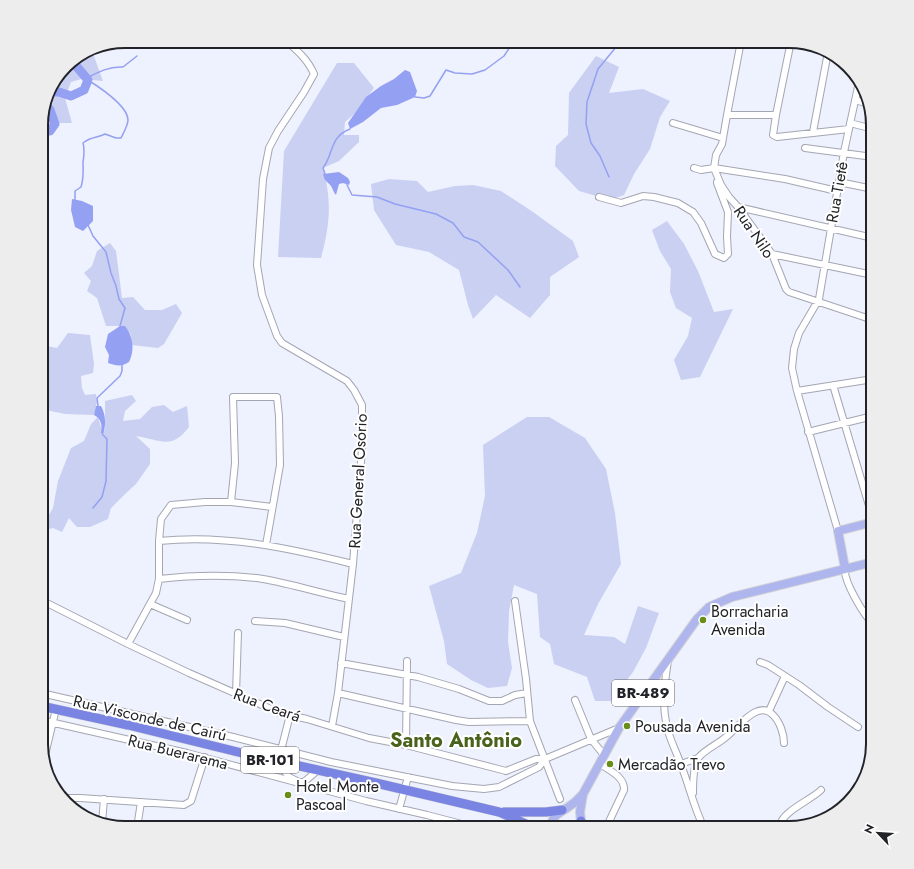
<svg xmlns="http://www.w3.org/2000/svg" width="914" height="869" font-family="Jost,sans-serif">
  <rect width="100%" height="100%" fill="#eef1fe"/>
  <path fill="#cad0f1" d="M91 48 103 81 81 79 71 82 65 98 72 123H50L41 131V120L50 88 70 62Z
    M596 56 619 67 609 93 643 89 670 101 660 117 650 149 634 174 624 195 610 200 579 191 555 166 556 146 568 135 569 93Z
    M337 63H354L374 88 354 114 345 122 344 135H359V142L339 161 323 168C332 201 330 225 321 258L278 257 284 151Z
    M389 179 417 181 428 192 455 186 473 185 501 191 533 212 573 241 579 257 550 277V295L530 318 496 295 473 319 468 305 459 270 429 252 396 245 374 210 371 184Z
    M667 221 684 244 698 271 714 312 733 309 700 377 681 380 674 360 688 336 692 318 676 308 670 292 671 269 660 251 652 230Z
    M110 243 116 251 122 298 133 297 145 310H162L176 304 182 313 164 344 158 348 132 345 131 335 125 326H106L97 298 87 291 91 281 84 273 92 266 97 251Z
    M68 333 90 335 94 364 93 373 81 376 82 388 85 395 96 394 97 402 94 415 65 414 41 409V345L57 348Z
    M132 395 136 401 125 411 123 421 140 419 152 407 164 405 173 412 187 406 189 427C172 450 161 440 136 436L150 449V464L136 484 125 494 111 508 108 519 90 527H77L69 518 62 532 53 528 41 531V528L53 508 58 481 71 448 84 441 91 424 98 417 103 434 105 429V401Z
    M527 417H549L585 438 606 469 615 513 621 564 598 604 584 635 614 637 625 644 638 606 659 613 646 648 633 672 611 701H595L587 677 554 664 550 644 540 637 537 594 514 585 509 611 508 642 512 668 507 686 488 688 471 680 447 664 444 641 429 586 461 573 477 533 485 496 483 445Z"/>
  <path fill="#94a0f2" d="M405 70 410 72 417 91 415 97 397 105 381 108 363 122 350 129 348 123 366 97 381 86 394 79Z
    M339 172 348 178 350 182 349 185 343 183 339 184 336 195C333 192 333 189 331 186 326 180 325 182 323 174Z
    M72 199 82 201 93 206V221L83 231 75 227 71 210Z
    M120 326H125C133 336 135 350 129 362 121 367 117 366 108 363L109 355 105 347 108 334Z
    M96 406H101C106 415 106 425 103 435L101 433C102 426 102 419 94 415Z"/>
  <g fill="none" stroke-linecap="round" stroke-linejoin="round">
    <path stroke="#94a0f2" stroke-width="1.5" d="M87 78C98 72 110 66 123 67L137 56
      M415 97 424 98 430 96 446 70 455 73 472 74 485 70 504 56 514 41
      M325 174 323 168C334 154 329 137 350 129
      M609 177 600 156 591 143 586 124 587 102 598 69 621 41
      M347 185 352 195 377 197 395 204 436 214 453 223 464 237 478 242 508 270 520 287
      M75 200V191L81 187C84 178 83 171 83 162 84 155 85 150 83 143 91 136 98 138 105 134L116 138H121C124 132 128 125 128 120 128 106 99 87 88 80
      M88 225 93 236 106 252 111 273 116 286 119 299 125 308 120 326
      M98 406 97 398 120 376 122 371V365
      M93 508 102 497 106 481 107 439 103 435"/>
    <path stroke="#94a0f2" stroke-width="9" d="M48 94 50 92H59L71 96 84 90 88 80 72 61
      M41 128 50 131 55 124 50 110 45 104"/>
    <g stroke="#a4a6b2" stroke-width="8">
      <path id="minor" d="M286 41C298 51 308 60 314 74L304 92 278 131 269 148 263 179 257 265 262 295 277 336 282 343 347 381 354 390 362 405V449L353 564 338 693 332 726
        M741 41 727 115H776
        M791 41 776 115 773 135 777 137 849 129
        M855 100 869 104
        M44 111 46 113
        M727 115 722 144 716 155 714 168 721 185 729 197 738 207 772 254 786 289 789 292 873 320
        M673 123 723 138
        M850 123 873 129
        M813 132 828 52
        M805 148 873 157
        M694 168 701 170 714 168 785 179 837 191
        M839 182 873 189
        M599 197 621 203 643 196 654 197 678 203 693 212 701 223 715 254 724 258 728 254 727 237 728 212 717 183V182
        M738 207 873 238
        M772 254 873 275
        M868 319 873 286
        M833 385 873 519
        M797 391 873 379
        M808 432 873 416
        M231 502 235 463 233 397H277L279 416 280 465 266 545
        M838 531 797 391 792 368 794 349 799 333 819 299 844 152 859 82
        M159 541C225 534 289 548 353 564
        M845 568C843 581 864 615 873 624
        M159 579C193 575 228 574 263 579 292 584 320 593 349 599
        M41 600 128 644 189 673 280 713 307 719 369 738 406 745 506 771
        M515 601 526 679 530 721 560 799
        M150 604 187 620
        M255 621 285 623 344 637
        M128 644 156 593 159 579V541L161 519 171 505 205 502H231L272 507
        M668 661C665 680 662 702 666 722 668 737 676 750 681 765 689 785 694 808 704 828
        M760 662 768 665 799 685 828 707 858 727
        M341 663 418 677 459 689 489 701H502L515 695 527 693
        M41 693 233 737 331 762 452 786 484 789 499 787 539 767 545 759
        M338 693 456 720 469 722 530 721
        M236 694 238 633
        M575 700 591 739 604 755
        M769 711 785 676
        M290 715 278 762 289 777 299 782H304L318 770
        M41 720 187 753 366 801 427 815 477 828
        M406 745 407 661
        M44 759 56 709
        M600 764C609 770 625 777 624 790L606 828
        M681 764 698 758
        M506 771 536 759H545L619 728
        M693 793C693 784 693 764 699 757 706 749 718 744 726 737 739 727 758 699 773 715 780 722 784 734 784 743
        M62 798H80L184 805 191 801 205 757
        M399 809 408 777
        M102 823 104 799
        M137 828 141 802
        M782 828 780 825C783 811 811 800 821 790"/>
    </g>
    <g stroke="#d3d3d4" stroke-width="10">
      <path id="major" d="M845 568 838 531 873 522
        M580 827 581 821 580 812 583 794 619 728 697 619 709 607 732 597 873 562
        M550 828C553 813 561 813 571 805 576 802 579 798 583 794"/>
    </g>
    <g stroke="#d3d3d4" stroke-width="10">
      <path id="highway" d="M41 706 128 725 246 754 376 783 499 812 535 828
        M504 812H546L562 810
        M581 821 584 828"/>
    </g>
    <use href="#minor" stroke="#fff" stroke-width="6"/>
    <use href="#major" stroke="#afb6ee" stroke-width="8"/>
    <use href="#highway" stroke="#7a85e3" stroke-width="9"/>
  </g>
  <g fill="#688e19" stroke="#fff" stroke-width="1.5">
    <circle cx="703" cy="620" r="4"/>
    <circle cx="627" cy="726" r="4"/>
    <circle cx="610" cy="764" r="4"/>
    <circle cx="288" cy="795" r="4"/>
  </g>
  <g text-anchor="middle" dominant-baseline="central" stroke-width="4" stroke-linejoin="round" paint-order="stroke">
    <g fill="#fff" stroke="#646568" stroke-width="1">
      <rect x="612" y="680" width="62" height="26" rx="3"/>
      <rect x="241" y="747" width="58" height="26" rx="3"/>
    </g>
    <g font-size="15" font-weight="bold" fill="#222328">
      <text x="643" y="693">BR-489</text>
      <text x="270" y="760">BR-101</text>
    </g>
    <g font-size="16" fill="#222328" stroke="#fff">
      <text transform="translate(837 192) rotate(-80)">Rua Tietê</text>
      <text transform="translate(754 232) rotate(56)">Rua Nilo</text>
      <text transform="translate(358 481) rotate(-87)">Rua General Osório</text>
      <text transform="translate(267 705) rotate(20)">Rua Ceará</text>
      <text transform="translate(150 718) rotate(13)">Rua Visconde de Cairú</text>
      <text transform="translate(178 752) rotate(14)">Rua Buerarema</text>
    </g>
    <g font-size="16" fill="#222328" stroke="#fff" text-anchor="start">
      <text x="711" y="611">Borracharia<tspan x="711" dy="18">Avenida</tspan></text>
      <text x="635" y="726">Pousada Avenida</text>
      <text x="618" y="764">Mercadão Trevo</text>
      <text x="296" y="786">Hotel Monte<tspan x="296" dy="18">Pascoal</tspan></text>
    </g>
    <g font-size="20" font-weight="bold" fill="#49621c" stroke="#fff">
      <text x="456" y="740">Santo Antônio</text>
    </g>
  </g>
  <path d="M0 0H914V869H0ZM125 48H789A77 77 0 0 1 866 125V744A77 77 0 0 1 789 821H125A77 77 0 0 1 48 744V125A77 77 0 0 1 125 48Z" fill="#ededee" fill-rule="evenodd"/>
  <path fill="none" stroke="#222328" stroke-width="2" d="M125 48H789A77 77 0 0 1 866 125V744A77 77 0 0 1 789 821H125A77 77 0 0 1 48 744V125A77 77 0 0 1 125 48Z"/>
  <g transform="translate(878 833) rotate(295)" stroke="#ffffff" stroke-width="3" paint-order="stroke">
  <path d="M0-3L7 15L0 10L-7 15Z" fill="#222328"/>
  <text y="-6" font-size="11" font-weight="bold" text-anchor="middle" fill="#222328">N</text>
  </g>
</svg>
